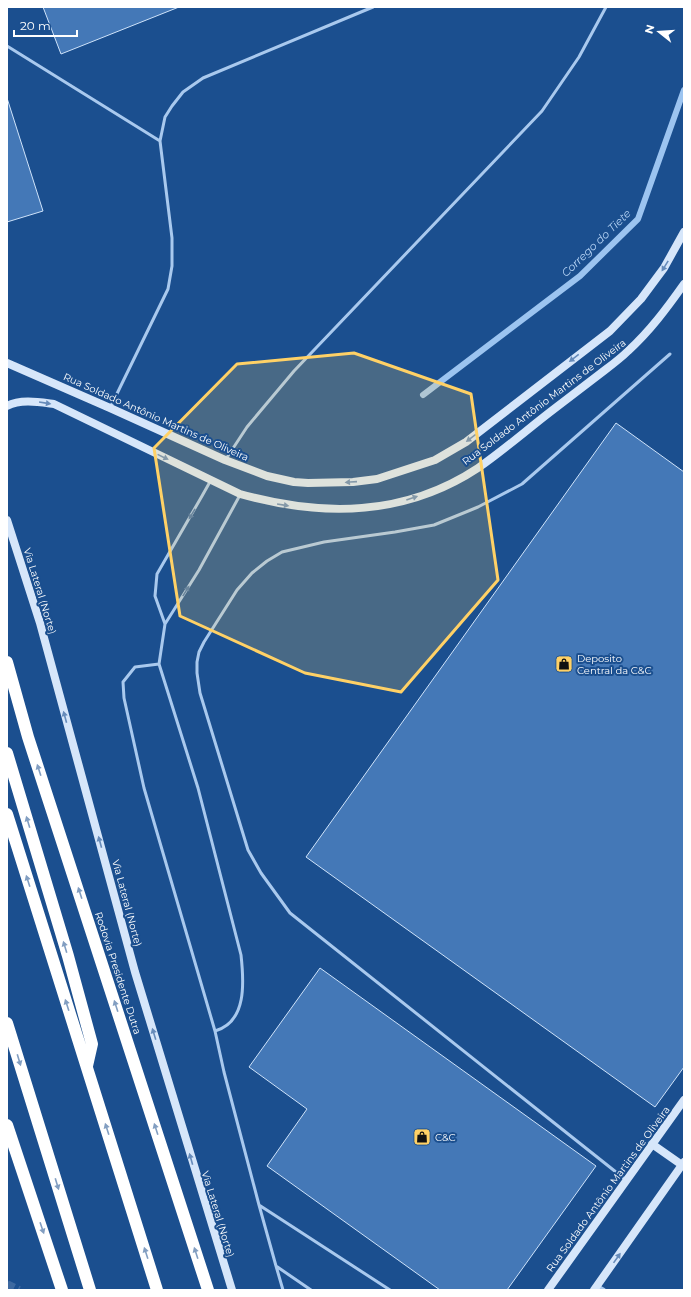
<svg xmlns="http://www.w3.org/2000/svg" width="691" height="1297" font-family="Montserrat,sans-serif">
  <rect width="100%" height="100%" fill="#1b4f8f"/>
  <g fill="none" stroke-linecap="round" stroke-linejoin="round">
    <path stroke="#9cc4f0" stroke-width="6" d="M423 395 580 276 638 219 684 90"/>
  </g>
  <path fill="#4478b7" stroke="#cfe3fa" d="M43 7H179L61 54Z
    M7 98 43 211 7 222Z
    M616 423 684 472V1067L655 1107 306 857Z
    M320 968 596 1166 507 1290H440L267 1166 307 1109 249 1067Z"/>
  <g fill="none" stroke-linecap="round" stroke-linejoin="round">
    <path stroke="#3d69a0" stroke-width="8" stroke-dasharray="8 4" stroke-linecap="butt" d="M7 1284 19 1290"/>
    <path stroke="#a9c9ee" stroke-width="3" d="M7 46 160 141
      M110 408 168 289 172 266V238L160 141 165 117 172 106 183 92 203 78 373 7
      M226 459 247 427 294 371 542 111 579 57 606 7
      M240 495 199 570 165 624 159 664 198 788 241 955C244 982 247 1022 215 1031L224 1072 259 1205 390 1290
      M165 624 155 596 157 574 202 496 211 480
      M159 664 135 667 123 682 124 698 144 788 215 1031
      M626 1180 290 913 261 873 248 850 200 693 197 673V662L199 652 204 642 237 590 252 573 267 561 282 552 324 542 395 532 434 525 478 507 522 484 670 354
      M259 1205 276 1266
      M283 1290 276 1266 311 1290"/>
    <path stroke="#a9c9ee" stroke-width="4" d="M597 1286 604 1290"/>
    <path stroke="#d6e6fa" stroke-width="8" d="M7 363 110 408 225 460 267 476 294 482 308 483 353 482 377 479 435 460 466 442 610 331 641 299 664 268 684 232
      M7 406C21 399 38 402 54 404L240 494C322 517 404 517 478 468 504 450 529 428 554 409 571 396 588 383 605 370 613 364 621 358 628 351 650 331 667 308 684 284
      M7 520 40 623 135 972 232 1290
      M652 1144 682 1165
      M548 1290 684 1100
      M594 1290 684 1162"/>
    <path stroke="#fff" stroke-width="12" d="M7 662 28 737 208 1290
      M7 753 68 956 92 1044 87 1066
      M7 814 157 1290
      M7 1023 90 1290
      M7 1125 62 1290"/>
  </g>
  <defs><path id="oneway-solid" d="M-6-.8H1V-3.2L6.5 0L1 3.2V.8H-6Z"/></defs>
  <g fill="#668bba">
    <use href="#oneway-solid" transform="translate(665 266) rotate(122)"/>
    <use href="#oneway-solid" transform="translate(574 358) rotate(142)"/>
    <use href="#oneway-solid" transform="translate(45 403) rotate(9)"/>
    <use href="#oneway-solid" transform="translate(471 438) rotate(143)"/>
    <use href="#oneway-solid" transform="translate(163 457) rotate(26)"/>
    <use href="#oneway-solid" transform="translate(351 482) rotate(176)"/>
    <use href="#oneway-solid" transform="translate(412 498) rotate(-19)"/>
    <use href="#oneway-solid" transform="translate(283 505) rotate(9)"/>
    <use href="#oneway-solid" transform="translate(65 717) rotate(-105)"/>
    <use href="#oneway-solid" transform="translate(100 842) rotate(-105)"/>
    <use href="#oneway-solid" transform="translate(154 1034) rotate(-107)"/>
    <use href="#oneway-solid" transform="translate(191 1159) rotate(-106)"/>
    <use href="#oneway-solid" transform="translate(617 1258) rotate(-55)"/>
  </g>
  <g fill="#4674ac">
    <use href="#oneway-solid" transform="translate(192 514) rotate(121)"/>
    <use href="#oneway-solid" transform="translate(186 591) rotate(-58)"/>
  </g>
  <g fill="#829ec1">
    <use href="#oneway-solid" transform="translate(39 770) rotate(-108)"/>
    <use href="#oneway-solid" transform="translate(28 822) rotate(-107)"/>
    <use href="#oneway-solid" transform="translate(28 881) rotate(-108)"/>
    <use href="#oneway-solid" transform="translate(80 893) rotate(-108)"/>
    <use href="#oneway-solid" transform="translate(65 947) rotate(-107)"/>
    <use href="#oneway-solid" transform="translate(67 1005) rotate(-108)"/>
    <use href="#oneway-solid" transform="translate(116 1006) rotate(-108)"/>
    <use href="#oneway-solid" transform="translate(19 1060) rotate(73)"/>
    <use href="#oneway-solid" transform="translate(107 1129) rotate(-108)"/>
    <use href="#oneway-solid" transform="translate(156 1129) rotate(-108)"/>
    <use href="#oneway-solid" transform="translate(57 1184) rotate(73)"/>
    <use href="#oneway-solid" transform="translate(42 1228) rotate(71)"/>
    <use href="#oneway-solid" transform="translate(146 1253) rotate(-108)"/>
    <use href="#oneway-solid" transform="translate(196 1253) rotate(-108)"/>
  </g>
  <path fill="#ffd166" fill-opacity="0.2" stroke="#ffd166" stroke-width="3" stroke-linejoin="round" d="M354 353 471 394 498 580 401 692 305 673 180 616 154 448 237 364Z"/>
  <defs>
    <g id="shop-square" transform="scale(0.9)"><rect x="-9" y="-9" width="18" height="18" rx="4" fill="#ffd166" stroke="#1b4f8f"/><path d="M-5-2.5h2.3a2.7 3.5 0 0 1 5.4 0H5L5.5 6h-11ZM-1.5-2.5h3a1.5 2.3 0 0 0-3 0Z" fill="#111"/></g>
  </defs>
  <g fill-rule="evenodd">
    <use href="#shop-square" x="564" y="664"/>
    <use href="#shop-square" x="422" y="1137"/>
  </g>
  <g text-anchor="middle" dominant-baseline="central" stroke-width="4" stroke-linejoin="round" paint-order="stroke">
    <g font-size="10" fill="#fff" stroke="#1b4f8f">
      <text transform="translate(544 402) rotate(-37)">Rua Soldado Antônio Martins de Oliveira</text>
      <text transform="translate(156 417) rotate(24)">Rua Soldado Antônio Martins de Oliveira</text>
      <text transform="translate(40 591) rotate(73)">Via Lateral (Norte)</text>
      <text transform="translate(127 903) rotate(75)">Via Lateral (Norte)</text>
      <text transform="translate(118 973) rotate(72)">Rodovia Presidente Dutra</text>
      <text transform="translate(608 1189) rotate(-54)">Rua Soldado Antônio Martins de Oliveira</text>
      <text transform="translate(218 1214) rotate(73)">Via Lateral (Norte)</text>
    </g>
    <g font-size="10" fill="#fff" stroke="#1b4f8f" text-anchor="start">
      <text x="577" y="658">Deposito<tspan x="577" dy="12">Central da C&amp;C</tspan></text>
      <text x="435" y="1137">C&amp;C</text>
    </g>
    <g font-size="11" font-style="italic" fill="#b5d3f5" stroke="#1b4f8f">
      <text transform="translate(596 243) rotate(-44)">Corrego do Tiete</text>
    </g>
  </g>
  <rect width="691" height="1297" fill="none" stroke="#ffffff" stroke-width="16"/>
  <g transform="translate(659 32) rotate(287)" stroke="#1b4f8f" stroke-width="3" paint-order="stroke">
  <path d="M0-3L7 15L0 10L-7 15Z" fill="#ffffff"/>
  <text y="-6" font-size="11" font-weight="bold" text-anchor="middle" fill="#ffffff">N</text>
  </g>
  <path d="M14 30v6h63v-6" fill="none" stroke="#ffffff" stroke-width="2"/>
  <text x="20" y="30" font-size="12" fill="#ffffff" stroke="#1b4f8f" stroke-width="3" paint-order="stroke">20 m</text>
</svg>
